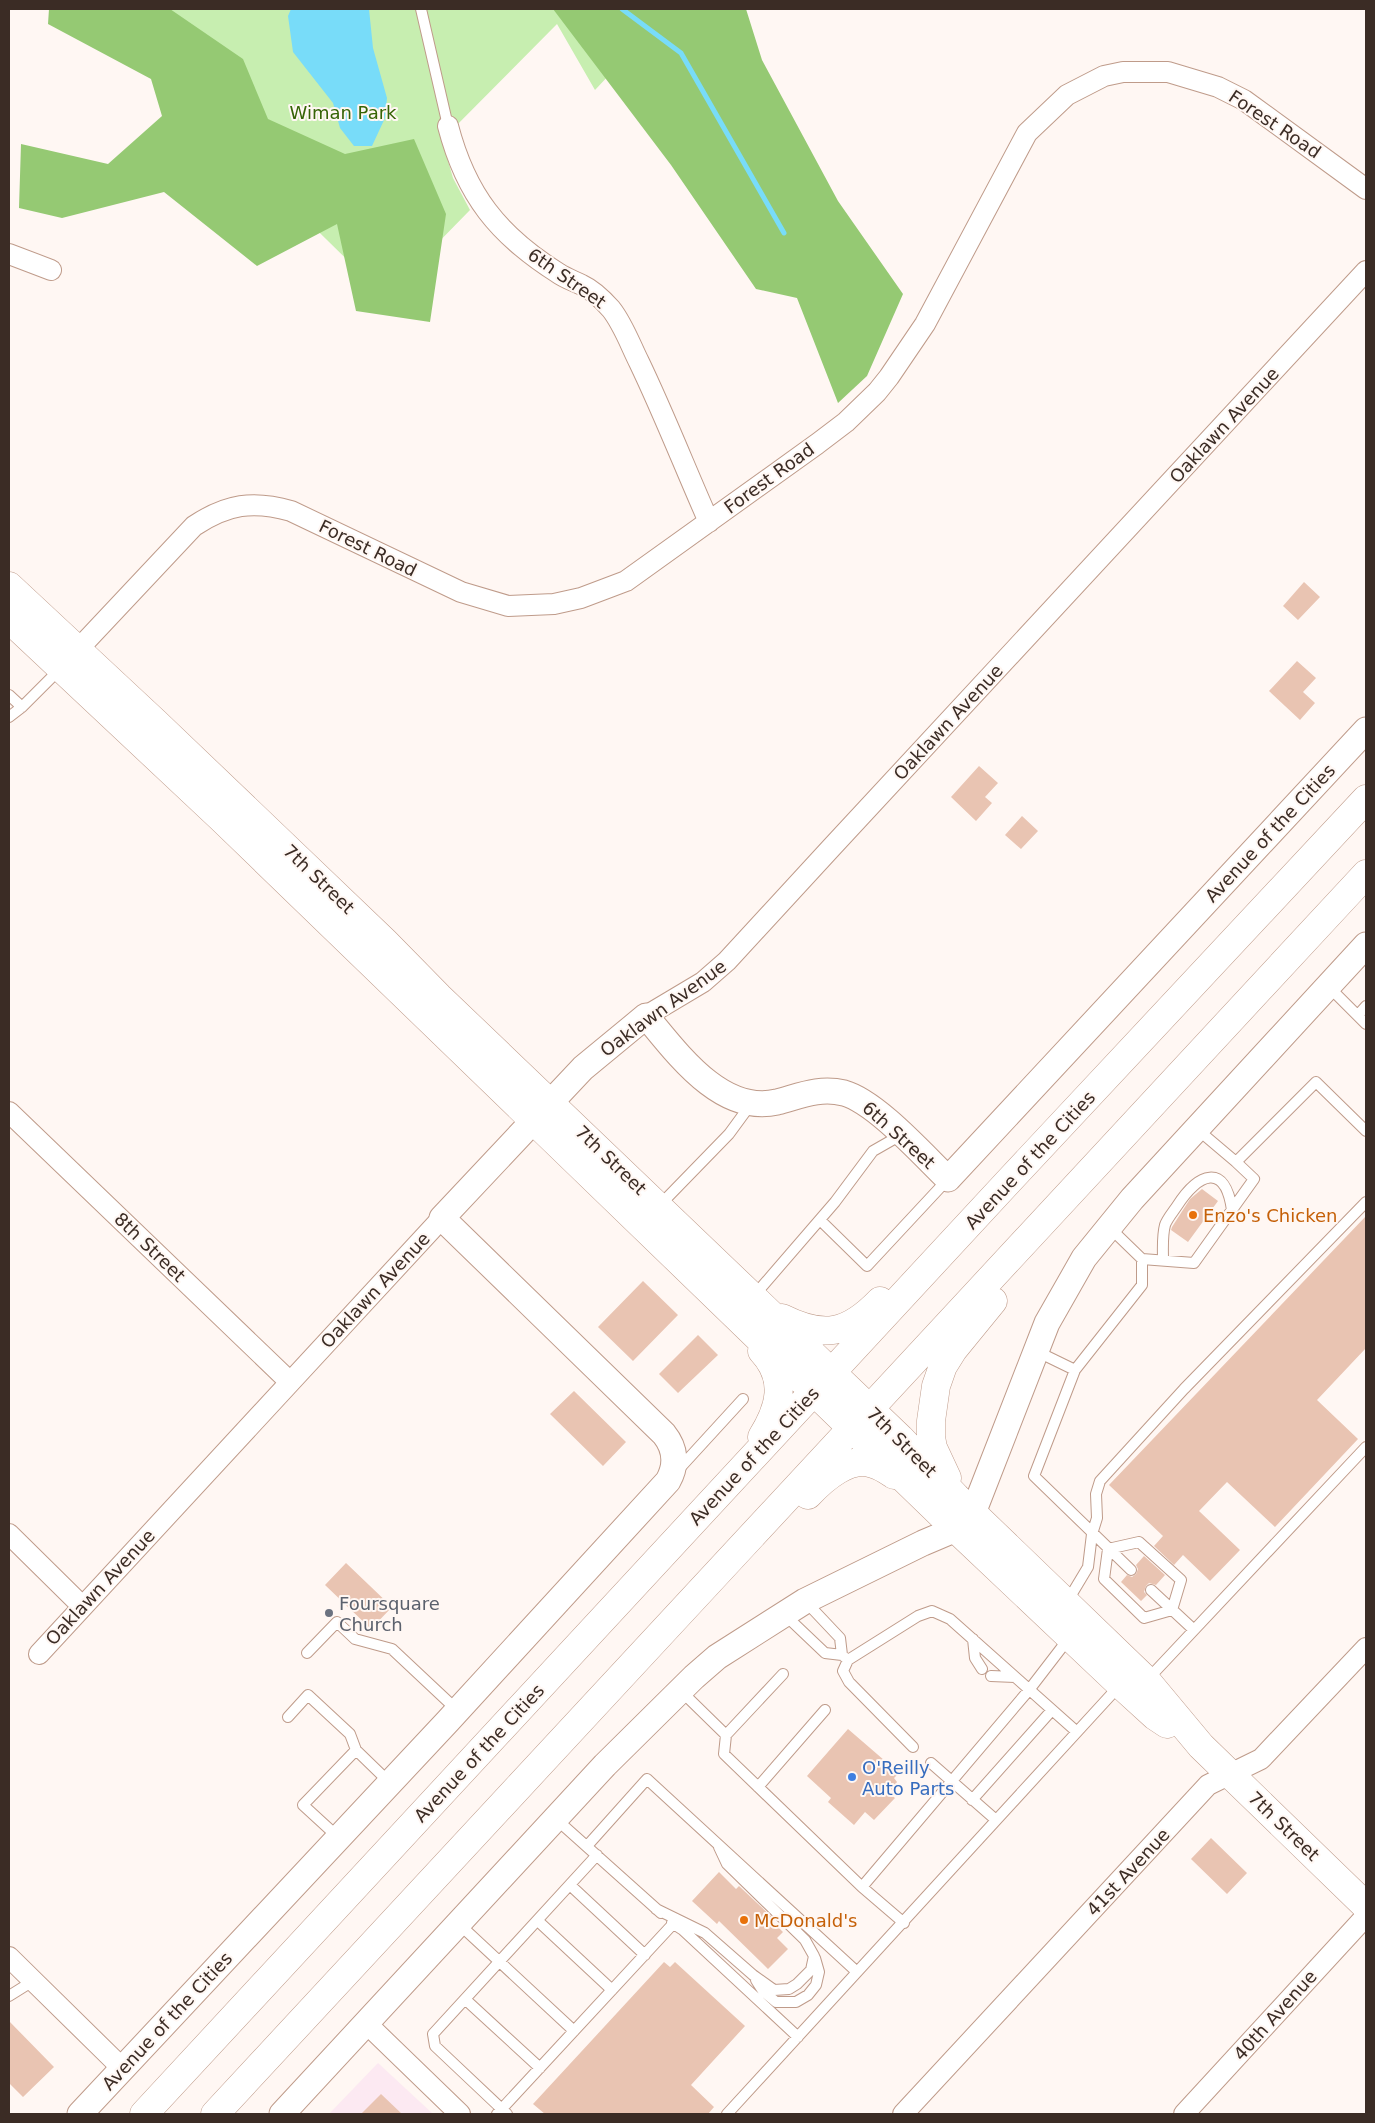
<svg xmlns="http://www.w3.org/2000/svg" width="1375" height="2123" font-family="'DejaVu Sans',sans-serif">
  <rect width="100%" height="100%" fill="#fff7f3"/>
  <path fill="#fce9f2" d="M378 2063 433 2114H329Z"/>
  <path fill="#c7eeb0" d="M92 9H671L595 90 557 24 442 140 453 178 470 210 385 297Z"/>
  <path fill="#95c973" d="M49 9H170L243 59 268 119 345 154 414 139 446 214 430 322 356 311 337 224 257 266 164 192 62 218 19 208 21 144 108 164 162 116 151 79 48 24Z
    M553 9H746L762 60 838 201 903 294 867 376 838 403 797 298 756 289 671 165Z"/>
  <path fill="#78dcf9" d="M291 9H369L373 48 387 98 385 118 372 146H354L340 128 333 103 293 52 288 16Z"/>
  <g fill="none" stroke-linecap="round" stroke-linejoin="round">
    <path stroke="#78dcf9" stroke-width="5" d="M622 9 681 53 784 233"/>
  </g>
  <path fill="#e9c4b2" d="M1304 582 1320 597 1298 620 1283 606Z
    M1297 661 1316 678 1303 692 1315 703 1300 720 1269 691Z
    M979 766 998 783 985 797 992 803 976 821 951 797Z
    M1022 816 1038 831 1021 849 1005 835Z
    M1202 1189 1218 1201 1188 1242 1171 1230 1172 1227 1190 1199Z
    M1366 1216V1348L1317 1400 1358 1439 1275 1527 1227 1482 1199 1511 1240 1550 1210 1581 1183 1555 1174 1565 1154 1546 1163 1536 1109 1485Z
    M643 1281 678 1315 633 1361 598 1327Z
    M698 1335 718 1355 678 1393 659 1374Z
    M574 1391 626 1442 603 1466 550 1414Z
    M1144 1556 1165 1575 1156 1585 1149 1583 1146 1586 1144 1592 1147 1595 1141 1601 1121 1582 1127 1575 1132 1577 1136 1574 1138 1569 1136 1565Z
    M346 1563 392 1607 371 1629 325 1585Z
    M848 1729 899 1773 894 1778 897 1782 889 1793 895 1798 874 1820 865 1812 854 1825 828 1802 831 1798 807 1776Z
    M1211 1838 1247 1873 1227 1894 1191 1859Z
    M719 1872 736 1889 739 1886 775 1920 773 1922 783 1932 777 1938 788 1949 768 1969 719 1921 717 1924 692 1901Z
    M664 1962 670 1967 675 1962 745 2026 691 2085 714 2107 708 2114H545L533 2104Z
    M9 2021 54 2067 23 2097 9 2083Z
    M381 2094 402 2114H361Z"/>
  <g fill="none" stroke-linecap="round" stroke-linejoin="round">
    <g stroke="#bf9b8a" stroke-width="12">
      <path id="service" d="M421 9 448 126
        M9 695 22 707
        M9 717 22 707 61 668
        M1328 986 1366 1024
        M1358 1015 1366 1006
        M1197 1129 1236 1162
        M659 1206 729 1134 751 1104
        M820 1220 867 1266 948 1179
        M1109 1227 1142 1259 1194 1263 1254 1179 1236 1162 1316 1082 1366 1131
        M1163 1260C1163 1249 1162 1236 1165 1225 1167 1219 1173 1212 1177 1206 1198 1173 1225 1162 1232 1210
        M753 1297 835 1202 873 1151 901 1135
        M1036 1351 1075 1370 1142 1285V1259
        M1075 1370 1034 1476 1131 1570
        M678 1470 743 1399
        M1139 1542 1181 1580 1172 1610 1144 1618 1104 1579 1108 1549Z
        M1151 1590 1194 1630
        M806 1602 840 1638 842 1655
        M1067 1602 1088 1567 1092 1534 1097 1518 1096 1494 1100 1481 1184 1389 1366 1202
        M784 1614 825 1653 842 1655 848 1660 918 1616 932 1611 950 1619 1077 1732
        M973 1639 975 1658 982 1669
        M307 1653 337 1622 355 1639 392 1649 457 1710
        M848 1660 843 1671 849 1682 913 1747
        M991 1676 1015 1677
        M1148 1679 1366 1447
        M680 1690 726 1735 783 1674
        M288 1717 308 1695 350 1734 356 1750
        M726 1735 724 1754 862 1887 904 1923
        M931 1763 996 1820
        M758 1787 825 1710
        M972 1800 1052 1710
        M556 1819 661 1913
        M339 1838 303 1805 356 1750 389 1782
        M587 1846 647 1779 857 1972
        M570 1885 645 1955
        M862 1887 1029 1690 1069 1638
        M656 1909 705 1933 753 1975 774 1990 789 1989 797 1984 811 1970 814 1956 805 1940 727 1864 719 1847
        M538 1921 612 1990
        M672 1923 683 1930 798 2037
        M459 1924 574 2031
        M756 1980 763 1991 776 2002H796L808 1995 816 1985 819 1972 815 1958
        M9 1996 33 1981
        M466 2000 540 2068
        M497 2114 673 1924
        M507 2114 435 2046 433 2034 597 1855
        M727 2114 1120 1685"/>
    </g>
    <g stroke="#bf9b8a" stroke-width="22">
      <path id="minor" d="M448 126C466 195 498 235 558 273 565 278 574 281 582 285 593 290 603 300 611 309 623 324 630 344 639 362 664 414 685 468 709 522
        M9 254 51 270
        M69 659 194 526C227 504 253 500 291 511L461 592 508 606 554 604 581 598 626 581 817 444 846 422 877 392 889 377 925 324 1027 133 1067 95 1104 76 1123 72H1168L1218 87 1244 100 1366 189
        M646 1016 703 982 727 961 831 848 1366 271
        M9 1112 290 1382
        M9 1534 82 1606
        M39 1654 442 1218
        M9 1957 123 2069
        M367 2024 460 2114
        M903 2114 1208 1785 1261 1759 1366 1648
        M1184 2114 1366 1916"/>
    </g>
    <g stroke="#bf9b8a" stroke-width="27">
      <path id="tertiary" d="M80 2114 448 1721 668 1481C677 1465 676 1449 664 1434L442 1218 583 1068 646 1016C677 1053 721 1115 777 1102 800 1096 819 1087 844 1093 876 1102 923 1155 948 1179L1366 730
        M282 2114 605 1765 694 1677 717 1657 805 1601 923 1543 956 1529 973 1513 1047 1323 1084 1258 1132 1199 1366 945"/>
    </g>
    <g stroke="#bf9b8a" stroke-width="29">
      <path id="secondary" d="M9 586 156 723 384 941 439 997 900 1438 956 1497 1146 1680 1201 1746 1366 1906
        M9 619 222 819 956 1529 1121 1685 1155 1716 1167 1724
        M782 1318C824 1339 848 1334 880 1301
        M762 1351C788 1379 780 1408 762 1437
        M947 1478 933 1448 931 1437V1421L936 1386 943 1366 953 1350 993 1301
        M808 1495C823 1479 850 1455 873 1464 881 1466 888 1471 894 1475
        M144 2114 1007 1183 1366 799
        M215 2114 1366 874"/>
    </g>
    <use href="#service" stroke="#fff" stroke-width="10"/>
    <use href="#minor" stroke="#fff" stroke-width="20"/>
    <use href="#tertiary" stroke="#fff" stroke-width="25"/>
    <use href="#secondary" stroke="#fff" stroke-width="28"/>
  </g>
  <g fill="#e8710a" stroke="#fff7f3" stroke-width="2">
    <circle cx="1193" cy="1215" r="5"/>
    <circle cx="744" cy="1920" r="5"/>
  </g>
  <circle fill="#6b7280" stroke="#fff7f3" stroke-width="2" cx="329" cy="1613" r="5"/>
  <circle fill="#3f7fe0" stroke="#fff7f3" stroke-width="2" cx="852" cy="1777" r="5"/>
  <g text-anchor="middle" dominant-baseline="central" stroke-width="4" stroke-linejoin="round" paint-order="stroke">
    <g font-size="18" fill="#366406" stroke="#fff7f3">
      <text x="343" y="112">Wiman Park</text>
    </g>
    <g font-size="18" fill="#3b2c25" stroke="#fff7f3">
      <text transform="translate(1275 124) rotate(34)">Forest Road</text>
      <text transform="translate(567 278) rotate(35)">6th Street</text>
      <text transform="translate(1224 425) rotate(-47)">Oaklawn Avenue</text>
      <text transform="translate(769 478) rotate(-36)">Forest Road</text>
      <text transform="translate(368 548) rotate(26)">Forest Road</text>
      <text transform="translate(948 722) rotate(-47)">Oaklawn Avenue</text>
      <text transform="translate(1270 833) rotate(-47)">Avenue of the Cities</text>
      <text transform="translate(319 879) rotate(44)">7th Street</text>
      <text transform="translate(663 1008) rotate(-36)">Oaklawn Avenue</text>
      <text transform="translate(899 1135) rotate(42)">6th Street</text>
      <text transform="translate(611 1160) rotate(44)">7th Street</text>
      <text transform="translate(1030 1160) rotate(-47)">Avenue of the Cities</text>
      <text transform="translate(150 1247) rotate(44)">8th Street</text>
      <text transform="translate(375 1290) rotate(-47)">Oaklawn Avenue</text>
      <text transform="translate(902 1442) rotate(45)">7th Street</text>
      <text transform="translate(754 1456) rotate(-47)">Avenue of the Cities</text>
      <text transform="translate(100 1587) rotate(-47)">Oaklawn Avenue</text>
      <text transform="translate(479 1753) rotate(-47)">Avenue of the Cities</text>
      <text transform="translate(1284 1826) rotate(44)">7th Street</text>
      <text transform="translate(1128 1872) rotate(-47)">41st Avenue</text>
      <text transform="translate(1275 2015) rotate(-48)">40th Avenue</text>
      <text transform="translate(167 2021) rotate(-47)">Avenue of the Cities</text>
    </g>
    <g font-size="18" fill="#c56008" stroke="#fff7f3" text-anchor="start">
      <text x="1203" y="1215">Enzo's Chicken</text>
      <text x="754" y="1920">McDonald's</text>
    </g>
    <g font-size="18" fill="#5b616d" stroke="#fff7f3" text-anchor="start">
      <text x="339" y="1603">Foursquare<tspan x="339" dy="21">Church</tspan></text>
    </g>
    <g font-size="18" fill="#366cbe" stroke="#fff7f3" text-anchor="start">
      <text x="862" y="1767">O'Reilly<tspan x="862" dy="21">Auto Parts</tspan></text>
    </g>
  </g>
  <rect width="1375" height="2123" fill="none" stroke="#3b2c25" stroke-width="20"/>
</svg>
